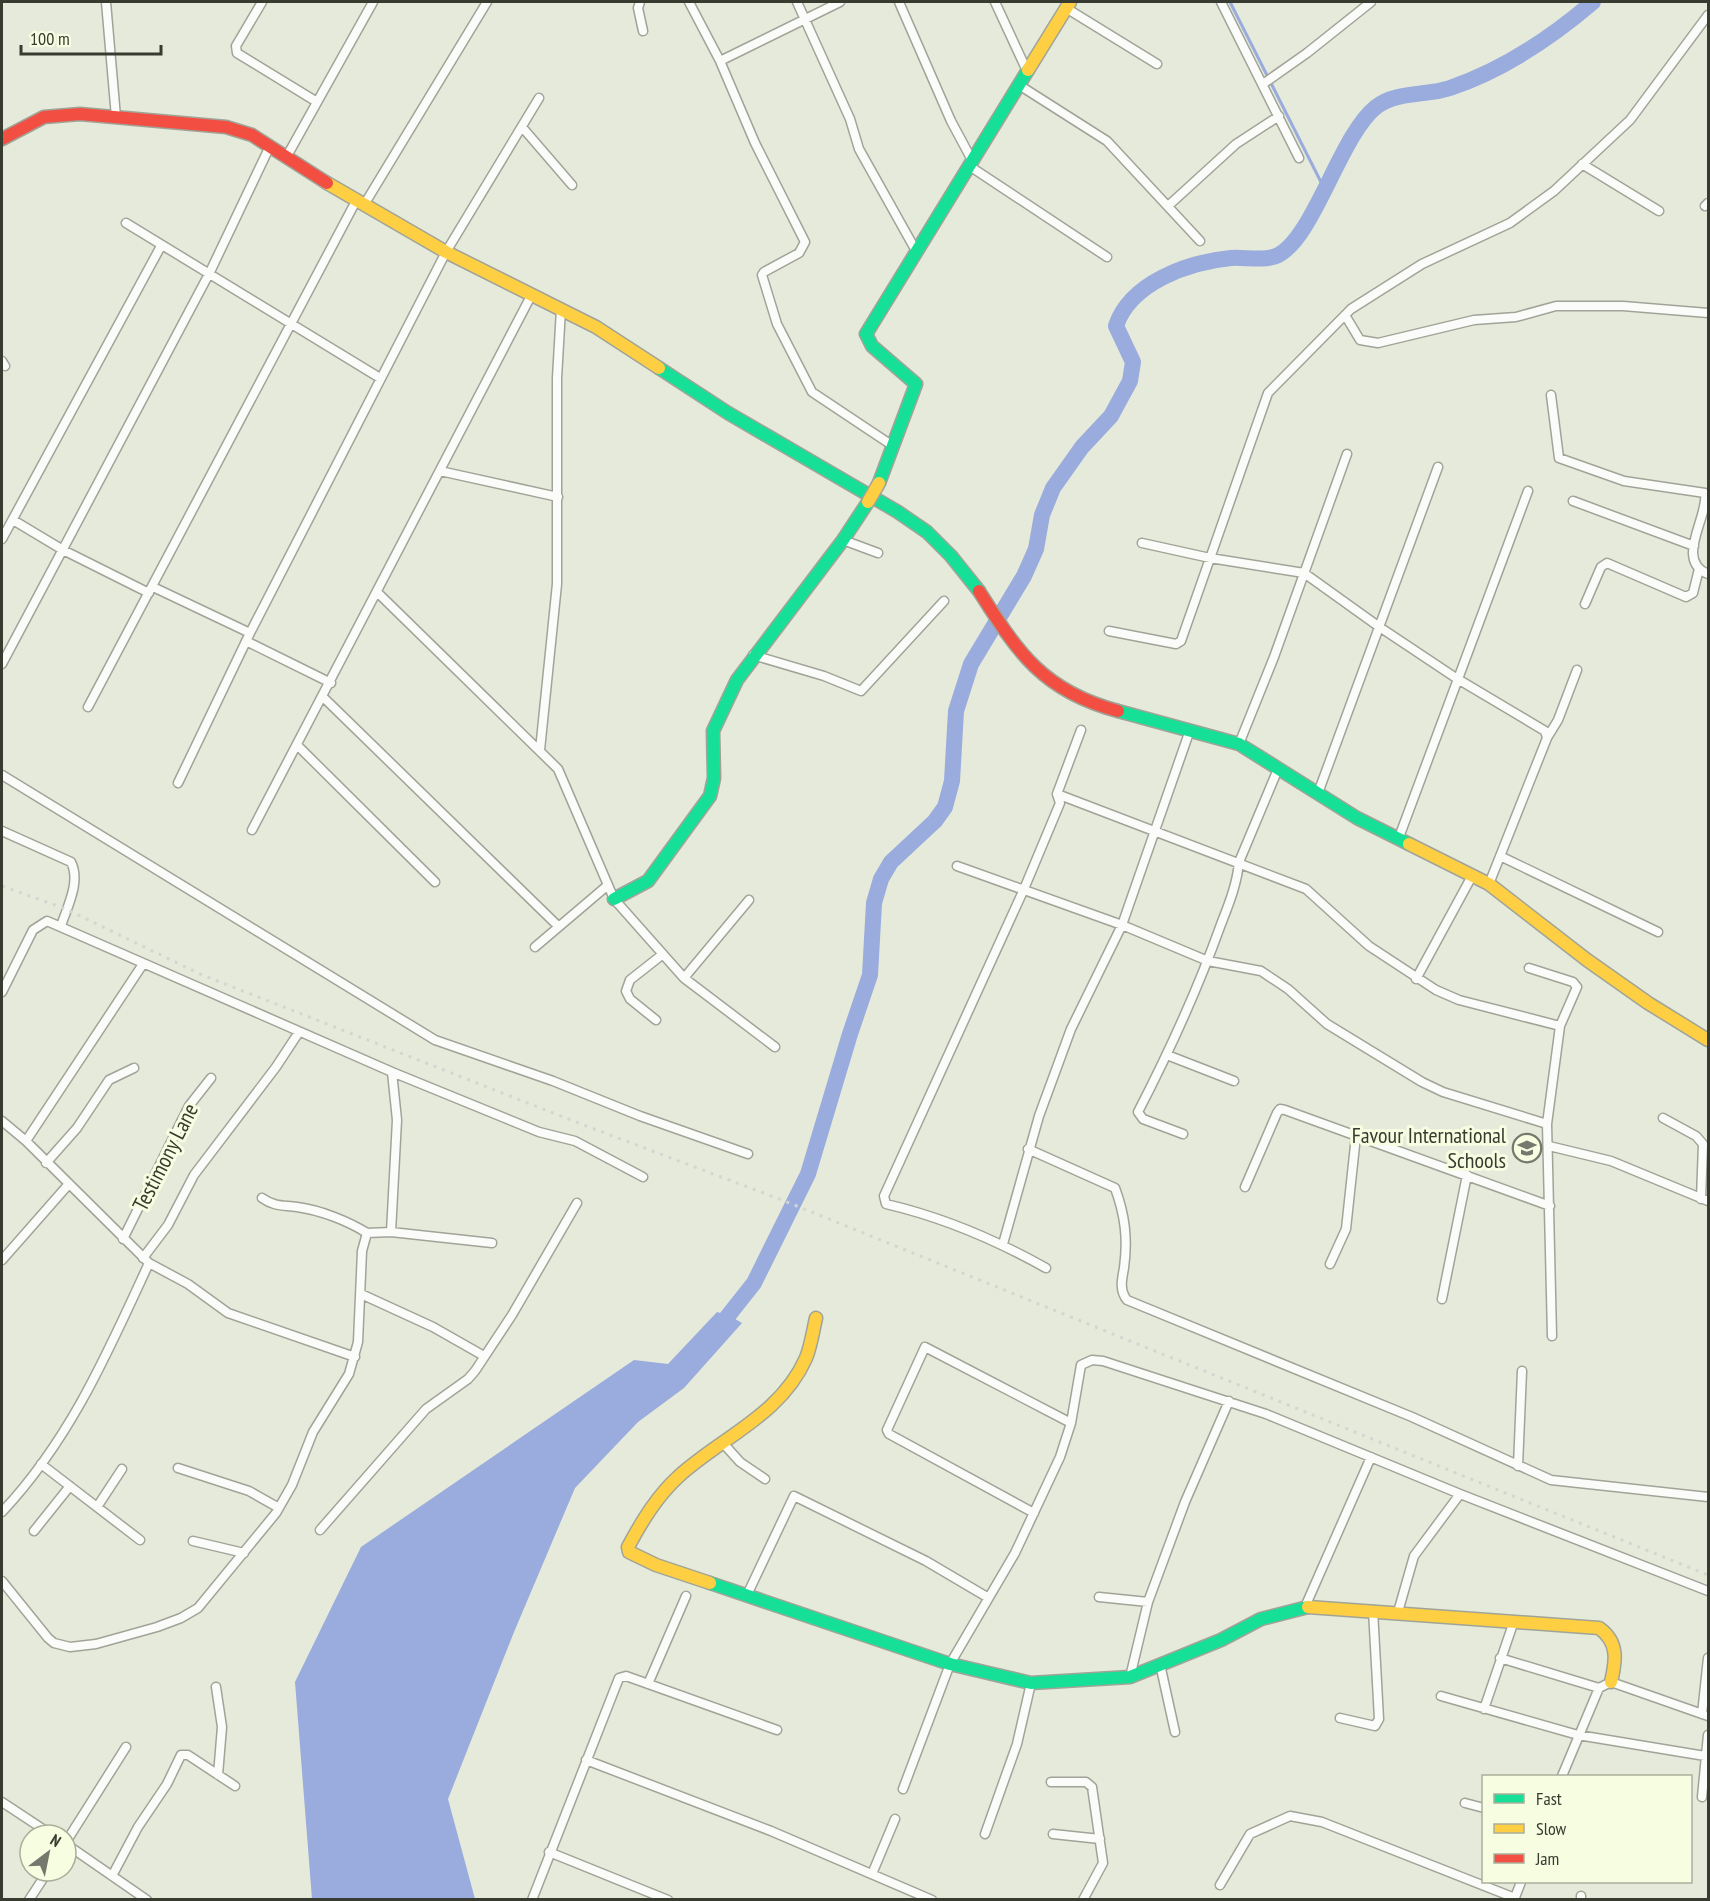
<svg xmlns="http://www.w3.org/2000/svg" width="1710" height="1901" font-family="'PT Sans Narrow',sans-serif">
  <rect width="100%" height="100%" fill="#e5eada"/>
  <path fill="#9aabdd" d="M717 1312 730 1316 742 1323 684 1388 638 1422 575 1488 514 1632 448 1799 475 1899H312L295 1682 361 1547 634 1360 668 1364Z"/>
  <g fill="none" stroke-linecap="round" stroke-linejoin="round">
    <path stroke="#9aabdd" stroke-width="3" d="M1230 2 1324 188"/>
    <path stroke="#9aabdd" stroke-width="16" d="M716 1331 754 1283 808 1174 850 1034 870 975 874 903 881 879 891 862 935 821 945 807 952 781 956 711 971 664 1024 576 1036 549 1042 515 1053 488 1082 447 1111 416 1130 381 1133 362 1116 326C1130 283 1188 262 1231 258 1244 257 1263 261 1276 256 1313 241 1340 135 1376 107 1396 91 1427 96 1450 88 1503 70 1551 38 1593 2"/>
    <g stroke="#a0a498" stroke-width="11">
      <path id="street" d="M106 2 116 117
        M262 2 236 46 237 53 317 102
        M640 2 638 8 643 31
        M689 2 720 61 755 143 805 242 799 253 764 272 762 275 777 324 812 392 893 446
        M797 2 850 119 859 149 915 249
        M899 2 951 121 973 162
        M995 2 1027 71
        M1221 2 1299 158
        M1066 8 1157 64
        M720 61 840 2
        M1263 84 1307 53 1371 2
        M1019 85 1107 141 1200 241
        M522 127 572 185
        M287 156 373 2
        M1582 164 1659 211
        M971 167 1107 257
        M364 205 487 2
        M1168 206 1236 144 1279 116
        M1705 206 1708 203
        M126 223 380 378
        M1345 315 1360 340 1378 343 1474 320 1516 317 1556 306H1623L1708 313
        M2 361 5 366
        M1551 395 1559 458 1624 481 1705 493C1709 517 1674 560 1708 574
        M440 471 558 497
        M1573 501 1694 546
        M13 520 63 550 149 593
        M2 539 161 246
        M843 540 878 553
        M1142 543 1210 558 1304 573 1378 626 1456 678 1545 731 1547 738 1489 884
        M153 587 250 633
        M377 592 558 769 614 899 684 978 775 1047
        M1585 604 1601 567 1607 563 1686 597 1693 593 1699 569
        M1109 631 1176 644 1181 641 1268 393 1351 309 1422 264 1510 223 1554 191 1630 120 1708 15
        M246 641 331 683
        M753 655 824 676 861 691 944 601
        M2 664 210 272 270 146
        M323 697 558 926
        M88 707 356 201
        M1547 738 1558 720 1577 670
        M1239 744 1274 657 1347 454
        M297 745 435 882
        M540 750 557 584V378L561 309
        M2 775 435 1040 553 1081 640 1116 748 1154
        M178 783 250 633 446 252 539 98
        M1318 793 1438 467
        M1057 794 1306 889 1369 946 1436 990 1459 1000 1560 1026
        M252 830 532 294
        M2 831 71 862C81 882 67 907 61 926
        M1398 840 1528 491
        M1500 856 1658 932
        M957 866 1122 925 1208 961 1261 971 1288 989 1327 1024 1422 1082 1443 1092 1547 1124
        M535 947 608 885
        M1529 968 1573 982 1577 987 1560 1026 1547 1124 1552 1336
        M684 978 749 900
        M1416 979 1472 876
        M2 992 33 930 47 921 392 1072 539 1132 575 1141 643 1177
        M656 1020 630 999 626 991 630 980 663 954
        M1167 1055 1234 1081
        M1663 1118 1696 1136 1703 1144 1701 1199
        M2 1121 26 1141 149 1263 188 1284 228 1313 355 1357
        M1183 1134 1143 1119 1138 1112C1169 1052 1197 991 1220 927 1228 906 1237 885 1239 862L1278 769
        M26 1141 143 964
        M1549 1146 1611 1161 1708 1201
        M1028 1149 1115 1188C1125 1215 1128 1239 1124 1268 1122 1279 1119 1290 1127 1300L1412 1417 1551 1480 1708 1497
        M46 1163 77 1128 109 1080 134 1068
        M1245 1187 1277 1113 1280 1109 1285 1110 1550 1206
        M262 1198C275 1207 283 1205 297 1207 320 1210 348 1221 367 1233
        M391 1232 397 1120 392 1072
        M123 1239 189 1106 211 1078
        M1003 1244 1039 1116 1071 1029 1122 925 1190 730
        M143 1258 168 1225 194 1175 276 1067 299 1032
        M2 1260 68 1185
        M1330 1264 1346 1229 1356 1136
        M1046 1268C996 1240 942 1217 886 1204L884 1196 1024 889 1060 803 1057 794 1081 730
        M361 1294 433 1327 484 1356
        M1442 1299 1467 1175
        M722 1442 740 1462 765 1479
        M41 1464 140 1540
        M1518 1466 1522 1371
        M178 1468 249 1491 279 1508
        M97 1507 122 1469
        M2 1512C70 1440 108 1352 149 1263
        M1034 1513 889 1434 887 1430 925 1347 1071 1423
        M320 1530 426 1409 468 1379 475 1371 512 1315 577 1203
        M34 1531 70 1486
        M193 1541 244 1553
        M2 1581 48 1638 54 1643 70 1647 96 1644 157 1627 181 1618 198 1608 276 1513 292 1485 313 1432 349 1374 358 1342 362 1251 367 1233 391 1232 492 1243
        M747 1595 794 1496 926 1561 987 1597
        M1099 1597 1148 1602
        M1305 1607 1371 1457
        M1398 1612 1414 1556 1460 1494
        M1500 1658 1599 1688 1611 1682 1708 1716
        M1160 1664 1175 1732
        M1130 1677 1148 1602 1185 1502 1229 1401
        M648 1684 686 1596
        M216 1687 222 1727 218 1775
        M1441 1696 1578 1735 1705 1756
        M1484 1709 1514 1621
        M1702 1714 1708 1658
        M1340 1718 1375 1726 1379 1719 1373 1610
        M586 1760 771 1831 932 1900
        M1562 1776 1599 1688
        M1051 1782H1086L1092 1787 1103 1863 1083 1900
        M903 1789 950 1664 1015 1553 1060 1457 1071 1423 1081 1365 1092 1360 1103 1361 1266 1414 1460 1494 1708 1591
        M1702 1797 1708 1735
        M2 1802 52 1835
        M1465 1803 1484 1808
        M985 1834 1017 1744 1031 1683
        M1053 1834 1100 1839
        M66 1842 126 1747
        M66 1844 147 1900
        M549 1852 668 1900
        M872 1874 895 1819
        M112 1876 138 1827 167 1784 181 1755H188L235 1786
        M1220 1885 1250 1834 1290 1816 1322 1822 1515 1898
        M29 1900 48 1871
        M532 1900 619 1678 626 1676 777 1730
        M1514 1900 1521 1882
        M1581 1900V1896"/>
    </g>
    <g stroke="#a0a498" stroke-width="15">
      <path id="fast" d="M659 368 728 413 898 512 927 532 951 556 979 591
        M879 483 916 384 872 346 866 334 1028 70
        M1118 711 1239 744 1357 818 1409 844
        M614 899 648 881 710 796 714 778 713 731 737 680 843 540 868 502
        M710 1583 950 1664 1031 1683 1130 1677 1221 1640 1261 1619 1308 1607"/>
    </g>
    <g stroke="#a0a498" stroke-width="15">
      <path id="slow" d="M1028 70 1070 2
        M327 183 446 252 596 327 659 368
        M1409 844 1489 884 1587 960 1648 1003 1708 1040
        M710 1583 656 1565 629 1552 628 1547C642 1521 657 1496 679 1476 722 1437 781 1415 806 1358 811 1346 813 1331 816 1318
        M1308 1607 1599 1628C1619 1642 1616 1661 1611 1682"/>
    </g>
    <g stroke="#a0a498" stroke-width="15">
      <path id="jam" d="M2 139 44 117 80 114 226 127 252 135 327 183
        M979 591C1018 653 1043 691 1118 711"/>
    </g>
    <use href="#street" stroke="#fbfcf9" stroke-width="8"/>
    <use href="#fast" stroke="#16e098" stroke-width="12"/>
    <use href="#slow" stroke="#ffcf43" stroke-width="12"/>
    <use href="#jam" stroke="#f24e42" stroke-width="12"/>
    <path stroke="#d4d6d1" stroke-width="3" stroke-dasharray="3 6" stroke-linecap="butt" d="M2 886 66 909 200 974 581 1124 782 1200 1708 1575"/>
    <g stroke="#a0a498" stroke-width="15" stroke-linecap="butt">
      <path id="slow-bridge" d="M868 502 879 483"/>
    </g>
    <use href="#slow-bridge" stroke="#ffcf43" stroke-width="12"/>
  </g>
  <defs>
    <g id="school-ring" transform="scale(1.5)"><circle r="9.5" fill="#f6fde1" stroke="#75786c" stroke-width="1.5"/><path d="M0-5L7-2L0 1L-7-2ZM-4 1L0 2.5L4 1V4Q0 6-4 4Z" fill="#75786c"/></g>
  </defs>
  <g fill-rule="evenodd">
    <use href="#school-ring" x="1527" y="1148"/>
  </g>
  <g text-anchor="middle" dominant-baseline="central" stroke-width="6" stroke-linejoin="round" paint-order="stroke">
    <g font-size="22" fill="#383b30" stroke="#f6fde1" text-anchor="end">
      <text x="1506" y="1135">Favour International<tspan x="1506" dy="25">Schools</tspan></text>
    </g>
    <g font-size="22" fill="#383b30" stroke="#f6fde1">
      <text transform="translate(165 1157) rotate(-63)">Testimony Lane</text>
    </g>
  </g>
  <rect width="1710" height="1901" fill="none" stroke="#383b30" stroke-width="6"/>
  <rect x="1482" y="1775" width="210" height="108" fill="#f6fde1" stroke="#aaaf9a" stroke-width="1.5"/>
  <rect x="1494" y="1794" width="30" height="9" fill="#16e098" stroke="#aaaf9a" stroke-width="1.5"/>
  <text x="1536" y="1805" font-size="18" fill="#383b30">Fast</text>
  <rect x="1494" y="1824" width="30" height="9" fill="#ffcf43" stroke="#aaaf9a" stroke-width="1.5"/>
  <text x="1536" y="1835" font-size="18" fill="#383b30">Slow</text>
  <rect x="1494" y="1854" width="30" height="9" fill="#f24e42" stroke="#aaaf9a" stroke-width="1.5"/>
  <text x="1536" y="1865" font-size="18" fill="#383b30">Jam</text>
  <g transform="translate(48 1853) rotate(32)"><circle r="28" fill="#f6fde1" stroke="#aaaf9a" stroke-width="1.5"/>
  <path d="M0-4.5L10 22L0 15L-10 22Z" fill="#75786c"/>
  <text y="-9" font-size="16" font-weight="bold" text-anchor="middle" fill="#383b30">N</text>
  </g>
  <path d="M21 45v9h140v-9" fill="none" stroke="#383b30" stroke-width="3"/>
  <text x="30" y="45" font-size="18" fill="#383b30" stroke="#f6fde1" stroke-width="4.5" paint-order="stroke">100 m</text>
</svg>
